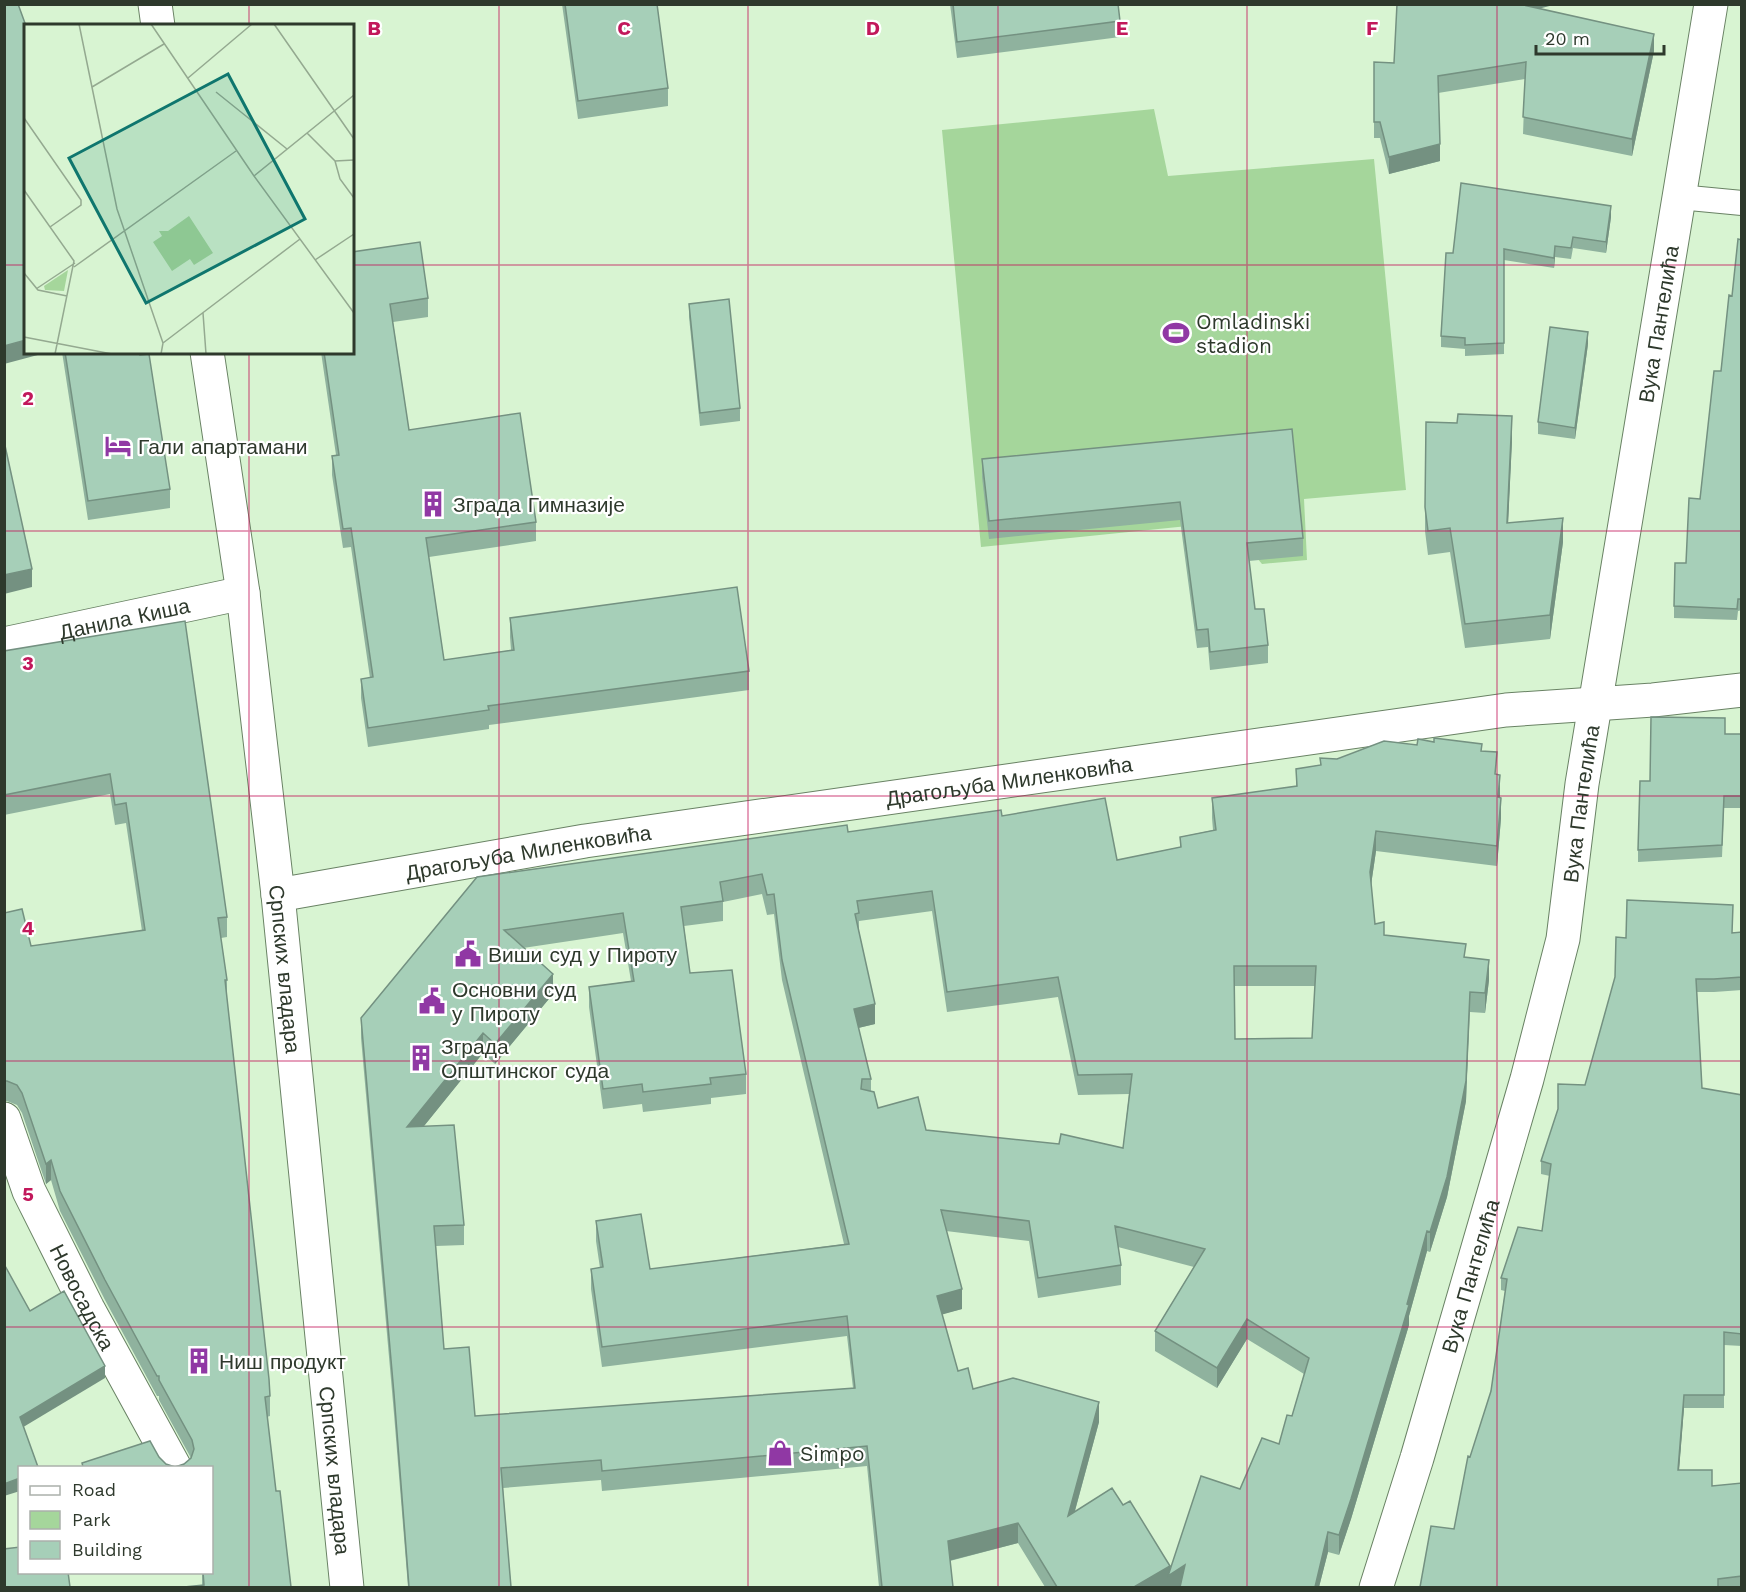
<svg xmlns="http://www.w3.org/2000/svg" width="1746" height="1592" font-family="'Work Sans',sans-serif">
  <rect width="100%" height="100%" fill="#d8f4d2"/>
  <path fill="#a5d69b" d="M1154 109 1168 176 1374 159 1406 490 1304 499 1307 560 1262 564 1227 522 981 547 942 130Z"/>
  <g fill="none" stroke-linecap="round" stroke-linejoin="round">
    <g stroke="#698264" stroke-width="26">
      <path id="lane" d="M1679 197 1742 203"/>
    </g>
    <g stroke="#698264" stroke-width="35">
      <g id="street">
        <path id="s1" d="M4 644 243 593"/>
        <path id="s2" d="M278 895 585 841 1506 710 1653 700 1742 690"/>
        <path id="s3" d="M4 1119 29 1191 88 1309 175 1468"/>
        <path id="s4" d="M1376 1588 1417 1458 1527 1079 1563 939 1582 784 1711 4"/>
      </g>
    </g>
    <g stroke="#698264" stroke-width="35">
      <g id="secondary">
        <path d="M155 4 158 26"/>
        <path id="s5" d="M207 352 243 593 278 895 347 1588"/>
      </g>
    </g>
    <use href="#lane" stroke="#fff" stroke-width="24"/>
    <use href="#street" stroke="#fff" stroke-width="33"/>
    <use href="#secondary" stroke="#fff" stroke-width="33"/>
  </g>
  <path fill="#8fb29e" fill-rule="evenodd" d="M562 4H657L668 88V106L578 119Z
    M950 4H1118L1120 21V37L957 58Z
    M1540 9 1654 51 1632 156 1523 134 1525 79 1438 93 1440 161 1389 174 1380 138H1374V62L1394 63Z
    M1611 217 1606 253 1573 248 1571 259 1555 257 1554 268 1504 260V354L1465 356V349L1441 347V336L1453 253Z
    M1742 240V610L1738 611 1737 620 1674 618V606L1686 563 1700 499Z
    M352 252 428 298V317L393 322 409 430 536 522V541L429 557 444 660 511 650 510 637V618L749 671V690L489 725V729L368 747 361 698V679L370 678 351 547 343 548 332 475V456L336 455 321 352H352Z
    M689 304 740 408V421L700 426 689 317Z
    M1588 344 1575 439 1538 434V422Z
    M62 352H140L170 489V508L88 520Z
    M1292 429 1303 538V556L1249 561 1255 609 1268 645V663L1210 670 1208 647 1197 648 1180 520 989 539 982 477V459Z
    M1512 440 1508 523 1563 542 1550 639 1465 648 1450 552 1428 555 1425 531V507Z
    M185 621 227 917V937L221 938 227 980V998L270 1396V1416L267 1417 276 1491 291 1587 202 1586V1572H212V1467H82V1463L159 1457 166 1464 175 1467 184 1464 191 1458 159 1400V1396H157L105 1300 60 1211 51 1180 46 1184 22 1113 17 1105 7 1101H4V913L31 946 142 931 126 823 115 825 110 794 4 815V651Z
    M1725 734H1742V808H1724L1722 857 1638 862V850L1650 781Z
    M1417 745 1482 751 1496 775 1500 798 1501 818 1497 866 1376 851 1371 885 1375 924 1384 935 1466 957 1489 980 1485 1013 1470 1012 1466 1101 1447 1197 1430 1252 1427 1251 1409 1316V1325L1351 1519 1339 1555 1328 1552 1319 1587H1045L1018 1543 950 1561 953 1587H879L867 1466 602 1491 601 1480 503 1488 511 1587H408L394 1414 361 1038V1018L477 877 848 832 1002 816 1117 860 1180 847V837L1213 830 1212 818V798L1296 786V769L1320 765V758L1337 759ZM762 894 767 915 774 914 782 980 844 1244 650 1269 596 1221V1241L600 1268 591 1269V1289L602 1367 847 1336 853 1388 475 1416 444 1349 436 1246 464 1245V1225L424 1126 483 1053 495 1064 553 994 523 948 623 933 631 981 589 987V1007L603 1109 642 1104 643 1112 711 1104V1098L746 1094V1074L690 973 684 926 723 921V902ZM932 911 947 1012 1058 997 1078 1095 1129 1094 1123 1148 1059 1144 926 1130 878 1108 871 1091V1079L858 1028 875 1024 859 932V921ZM1234 986H1315L1312 1038 1235 1039ZM946 1231 1029 1241 1038 1298 1121 1285V1265L1118 1247 1194 1267 1155 1331V1351L1217 1388 1247 1339 1304 1374 1292 1416 1279 1444 1170 1570 1123 1505 1075 1511 1099 1422 973 1389 958 1371 942 1314 962 1309Z
    M1742 932V990L1714 992H1697L1702 1088 1742 1095V1346L1724 1345V1408H1684L1679 1470 1712 1486 1742 1483V1587H1420L1454 1529 1470 1457 1491 1391 1505 1291 1501 1290V1278L1542 1231 1550 1176 1541 1174V1161L1585 1085 1626 938Z"/>
  <path fill="#749181" d="M1504 4H1557L1504 18Z
    M1654 34V51L1632 156V139Z
    M1440 144V161L1389 174V157Z
    M1611 206V217L1606 253V242Z
    M1555 246V257L1554 268V258Z
    M1588 332V344L1575 439V428Z
    M26 340V352H49L4 364V346Z
    M1512 416V440L1507 547V523Z
    M1563 518V542L1550 639V615Z
    M32 569V587L4 594V575Z
    M1500 775V795L1498 817V797Z
    M1501 798V818L1497 866V846Z
    M1376 831V851L1370 892V872Z
    M1489 960V980L1485 1013V993Z
    M553 974V994L495 1064V1044Z
    M1470 992 1466 1101 1447 1197 1430 1252V1232Z
    M875 1004V1024L854 1029V1009Z
    M483 1033V1053L407 1147V1127Z
    M51 1160V1180L46 1184V1164Z
    M1427 1231V1251L1409 1316V1325L1351 1519 1339 1555V1535L1407 1304Z
    M962 1289V1309L937 1316V1296Z
    M1247 1319V1339L1217 1388V1368Z
    M105 1366V1378L20 1429V1417Z
    M1684 1395V1408L1678 1483V1470Z
    M1099 1402V1422L1068 1536V1516Z
    M20 1478V1491L4 1496V1484Z
    M1018 1523V1543L948 1561V1541Z
    M1328 1532V1552L1319 1587H1315Z
    M1185 1565 1181 1587H1134L1170 1566V1575Z"/>
  <path fill="#a6cfb8" stroke="#749181" stroke-width="1.5" fill-rule="evenodd" d="M4 4H18L26 26V340L4 346Z
    M565 4H657L668 88 578 101Z
    M953 4H1118L1120 21 957 42Z
    M1397 4H1519L1654 34 1632 139 1523 117 1526 62 1438 76 1440 144 1389 157 1380 122H1374V62L1394 63Z
    M1461 183 1611 206 1606 242 1573 237 1571 248 1555 246 1554 258 1504 249V343L1465 345V338L1441 336 1446 253H1453Z
    M1738 239 1742 240V599H1738L1737 609 1674 606 1675 563H1686L1689 498 1700 499 1714 371H1721L1729 295 1732 296Z
    M420 242 428 298 390 304 409 430 520 413 536 522 426 538 444 660 514 650 510 618 737 587 749 671 488 706 489 710 368 728 361 679 373 677 351 528 343 529 332 456 339 455 324 352H352V252Z
    M729 299 740 408 700 413 689 304Z
    M1550 327 1588 332 1575 428 1538 422Z
    M65 352H140V355L149 354 170 489 88 501Z
    M1458 414 1512 416 1507 523 1563 518 1550 615 1465 624 1450 528 1428 531 1425 507 1426 422 1457 423Z
    M1292 429 1303 538 1247 543 1255 609H1264L1268 645 1210 652 1208 629 1197 630 1180 502 989 521 982 459Z
    M4 441 32 569 4 575Z
    M185 621 227 917 218 918 227 980H225L269 1379 270 1396 265 1397 276 1491H280L291 1587H184L204 1585 203 1572H212V1467H83L82 1463 150 1441 159 1457 166 1464 175 1467 184 1464 191 1458 194 1449 192 1440 159 1380V1376H157L105 1280 60 1191 51 1160 46 1164 22 1093 17 1085 7 1081H4V913L22 909 31 946 145 930 126 803 115 805 110 774 4 795V651Z
    M1651 717 1725 718V734H1742V796H1724L1722 845 1638 850 1640 781H1650Z
    M1434 738 1482 744 1481 751 1497 752 1495 774 1500 775 1498 797 1501 798 1497 846 1376 831 1370 872 1375 924 1384 922V935L1466 944 1464 957 1489 960 1485 993 1470 992 1466 1081 1447 1177 1430 1232 1427 1231 1407 1304 1409 1305 1351 1499 1339 1535 1328 1532 1315 1587H1180L1185 1565 1168 1576 1201 1476 1240 1489 1262 1438 1279 1444 1287 1415 1292 1416 1309 1358 1247 1319 1217 1368 1155 1331 1205 1249 1115 1226 1121 1265 1038 1278 1029 1221 941 1210 962 1289 937 1296 958 1371 968 1368 973 1389 1013 1378 1099 1402 1068 1516 1112 1488 1123 1505 1130 1501 1170 1566 1134 1587H1057L1018 1523 948 1541 953 1587H882L867 1446 602 1471 601 1460 501 1468 511 1587H409L394 1394 361 1018 477 877 847 825 848 832 1001 810 1002 816 1105 798 1117 860 1181 847 1180 837 1216 830 1212 798 1297 786 1296 769 1321 765 1320 758 1337 759 1384 741 1417 745 1418 739 1434 742ZM762 874 767 895 774 894 782 960 849 1244 650 1269 641 1214 596 1221 603 1267 591 1269 602 1347 847 1316 855 1388 475 1416 469 1347 444 1349 434 1226 464 1225 454 1125 407 1127 483 1033 495 1044 553 974 504 930 623 913 634 981 589 987 603 1089 642 1084 643 1092 711 1084 710 1078 746 1074 732 970 690 973 681 907 723 901 720 882ZM932 891 947 992 1058 977 1078 1075 1132 1074 1123 1148 1061 1134 1059 1144 926 1130 918 1097 878 1108 874 1092 861 1089 862 1079H871L854 1009 875 1004 855 914 859 913 857 901ZM1234 966H1316L1312 1038 1235 1039Z
    M1627 900 1733 905 1732 933 1742 932V977L1714 979H1696L1702 1088 1742 1095V1334L1724 1332V1395H1684L1678 1470H1712V1486L1742 1483V1576L1718 1579V1587H1420L1431 1526 1454 1529 1468 1456 1470 1457 1491 1391 1507 1279 1501 1278 1518 1227 1542 1231 1551 1164 1541 1161 1558 1109V1084L1585 1085 1615 977 1616 937 1626 938Z
    M4 1264 30 1311 64 1291 105 1366 20 1417 38 1467H20V1478L4 1484Z
    M20 1547V1572H68L70 1587H4V1549Z"/>
  <path fill="none" stroke="#c2185b" stroke-width="1.5" stroke-opacity="0.55" d="M249 4V26M499 4V1588M748 4V1588M998 4V1588M1247 4V1588M1497 4V1588M4 265H26M352 265H1742M249 352V1588M4 531H1742M4 796H1742M4 1061H1742M4 1327H1742"/>
  <defs>
    <g id="stadium-bare" transform="scale(2.07)"><path d="M0-5a6.5 5 0 1 0 0 10a6.5 5 0 1 0 0-10ZM-3.5-1.8h7v3.6h-7Z" fill="#9038a4" stroke="#fff" stroke-width="2.5" paint-order="stroke"/></g>
    <g id="hotel-bare" transform="scale(2.07)"><path d="M-6-4.5h1.5V1H6V5H4.5V3h-9V5H-6ZM-4 0a1.8 1.8 0 1 1 3.6 0ZM.5 0V-2.5h3Q6-2.5 6 0Z" fill="#9038a4" stroke="#fff" stroke-width="2.5" paint-order="stroke"/></g>
    <g id="building-bare" transform="scale(2.07)"><path d="M-4-6H4V6H1V3H-1V6H-4ZM-2.5-4.3h1.7v1.8h-1.7ZM.8-4.3h1.7v1.8H.8ZM-2.5-1h1.7V.8h-1.7ZM.8-1h1.7V.8H.8Z" fill="#9038a4" stroke="#fff" stroke-width="2.5" paint-order="stroke"/></g>
    <g id="civic-bare" transform="scale(2.07)"><path d="M-.6-6.5H3V-4.5H.6V-3L4-1V1h2V6H-6V1h2V-1L-.6-3ZM-1.2 2.5V6h2.4V2.5Z" fill="#9038a4" stroke="#fff" stroke-width="2.5" paint-order="stroke"/></g>
    <g id="shop-bare" transform="scale(2.07)"><path d="M-5-2.5h2.3a2.7 3.5 0 0 1 5.4 0H5L5.5 6h-11ZM-1.5-2.5h3a1.5 2.3 0 0 0-3 0Z" fill="#9038a4" stroke="#fff" stroke-width="2.5" paint-order="stroke"/></g>
  </defs>
  <g fill-rule="evenodd">
    <use href="#stadium-bare" x="1176" y="333"/>
    <use href="#hotel-bare" x="118" y="446"/>
    <use href="#building-bare" x="433" y="504"/>
    <use href="#civic-bare" x="468" y="954"/>
    <use href="#civic-bare" x="432" y="1001"/>
    <use href="#building-bare" x="421" y="1058"/>
    <use href="#building-bare" x="199" y="1361"/>
    <use href="#shop-bare" x="780" y="1453"/>
  </g>
  <g text-anchor="middle" dominant-baseline="central" stroke-width="4.5" stroke-linejoin="round" paint-order="stroke">
    <g font-size="21" fill="#2e392c" stroke="#fff" text-anchor="start">
      <text x="1196" y="321">Omladinski<tspan x="1196" dy="24">stadion</tspan></text>
      <text x="138" y="446">Гали апартамани</text>
      <text x="453" y="504">Зграда Гимназије</text>
      <text x="488" y="954">Виши суд у Пироту</text>
      <text x="452" y="989">Основни суд<tspan x="452" dy="24">у Пироту</tspan></text>
      <text x="441" y="1046">Зграда<tspan x="441" dy="24">Општинског суда</tspan></text>
      <text x="219" y="1361">Ниш продукт</text>
      <text x="800" y="1453">Simpo</text>
    </g>
    <g font-size="21" fill="#2e392c" stroke="#fff">
      <text stroke="none"><textPath href="#s4" startOffset="1298">Вука Пантелића</textPath></text>
      <text stroke="none"><textPath href="#s1" startOffset="123">Данила Киша</textPath></text>
      <text stroke="none"><textPath href="#s2" startOffset="740">Драгољуба Миленковића</textPath></text>
      <text stroke="none"><textPath href="#s4" startOffset="812">Вука Пантелића</textPath></text>
      <text stroke="none"><textPath href="#s2" startOffset="254">Драгољуба Миленковића</textPath></text>
      <text stroke="none"><textPath href="#s5" startOffset="622">Српских владара</textPath></text>
      <text stroke="none"><textPath href="#s4" startOffset="326">Вука Пантелића</textPath></text>
      <text stroke="none"><textPath href="#s3" startOffset="195">Новосадска</textPath></text>
      <text stroke="none"><textPath href="#s5" startOffset="1126">Српских владара</textPath></text>
    </g>
  </g>
  <g transform="translate(24 24)">
    <rect width="330" height="330" fill="#d8f4d2"/>
    <path d="M165 192 189 229 170 241 166 235 148 247 129 218 138 212 135 207H144ZM44 246 40 267 21 266 20 262Z" fill="#a5d69b"/>
    <path fill="none" stroke="#94a990" stroke-width="1.5" d="M55 0 93 185 139 319 137 330M127 0 230 152 330 289M250 0 330 115M164 54 228 0M68 63 140 20M192 68 263 125M0 94 57 176V181L26 203M283 109 311 137 316 155 330 174M311 137 330 136M230 152 330 71M0 166 50 237 31 330M291 236 330 210M50 243 212 127M0 249 14 266 43 272M12 265 51 239M179 289 182 330M0 313 88 330M139 319 276 215"/>
    <path fill="#0f766e" fill-opacity="0.15" stroke="#0f766e" stroke-width="3" d="M204 50 281 195 122 279 45 134Z"/>
    <rect width="330" height="330" fill="none" stroke="#2e392c" stroke-width="3"/>
  </g>
  <g font-size="20" text-anchor="middle" font-weight="bold" fill="#c2185b" stroke="#fff" stroke-width="4.5" stroke-linejoin="round" paint-order="stroke">
    <text x="374" y="35">B</text>
    <text x="624" y="35">C</text>
    <text x="873" y="35">D</text>
    <text x="1122" y="35">E</text>
    <text x="1372" y="35">F</text>
    <text x="28" y="405">2</text>
    <text x="28" y="670">3</text>
    <text x="28" y="935">4</text>
    <text x="28" y="1201">5</text>
  </g>
  <rect width="1746" height="1592" fill="none" stroke="#2e392c" stroke-width="12"/>
  <rect x="18" y="1466" width="195" height="108" fill="#ffffff" stroke="#abb0ab" stroke-width="1.5"/>
  <rect x="30" y="1486" width="30" height="9" fill="#ffffff" stroke="#abb0ab" stroke-width="1.5"/>
  <text x="72" y="1496" font-size="18" fill="#2e392c">Road</text>
  <rect x="30" y="1511" width="30" height="18" fill="#a5d69b" stroke="#abb0ab" stroke-width="1.5"/>
  <text x="72" y="1526" font-size="18" fill="#2e392c">Park</text>
  <rect x="30" y="1541" width="30" height="18" fill="#a6cfb8" stroke="#abb0ab" stroke-width="1.5"/>
  <text x="72" y="1556" font-size="18" fill="#2e392c">Building</text>
  <path d="M1536 45v9h128v-9" fill="none" stroke="#2e392c" stroke-width="3"/>
  <text x="1545" y="45" font-size="18" fill="#2e392c" stroke="#ffffff" stroke-width="4.5" paint-order="stroke">20 m</text>
</svg>
